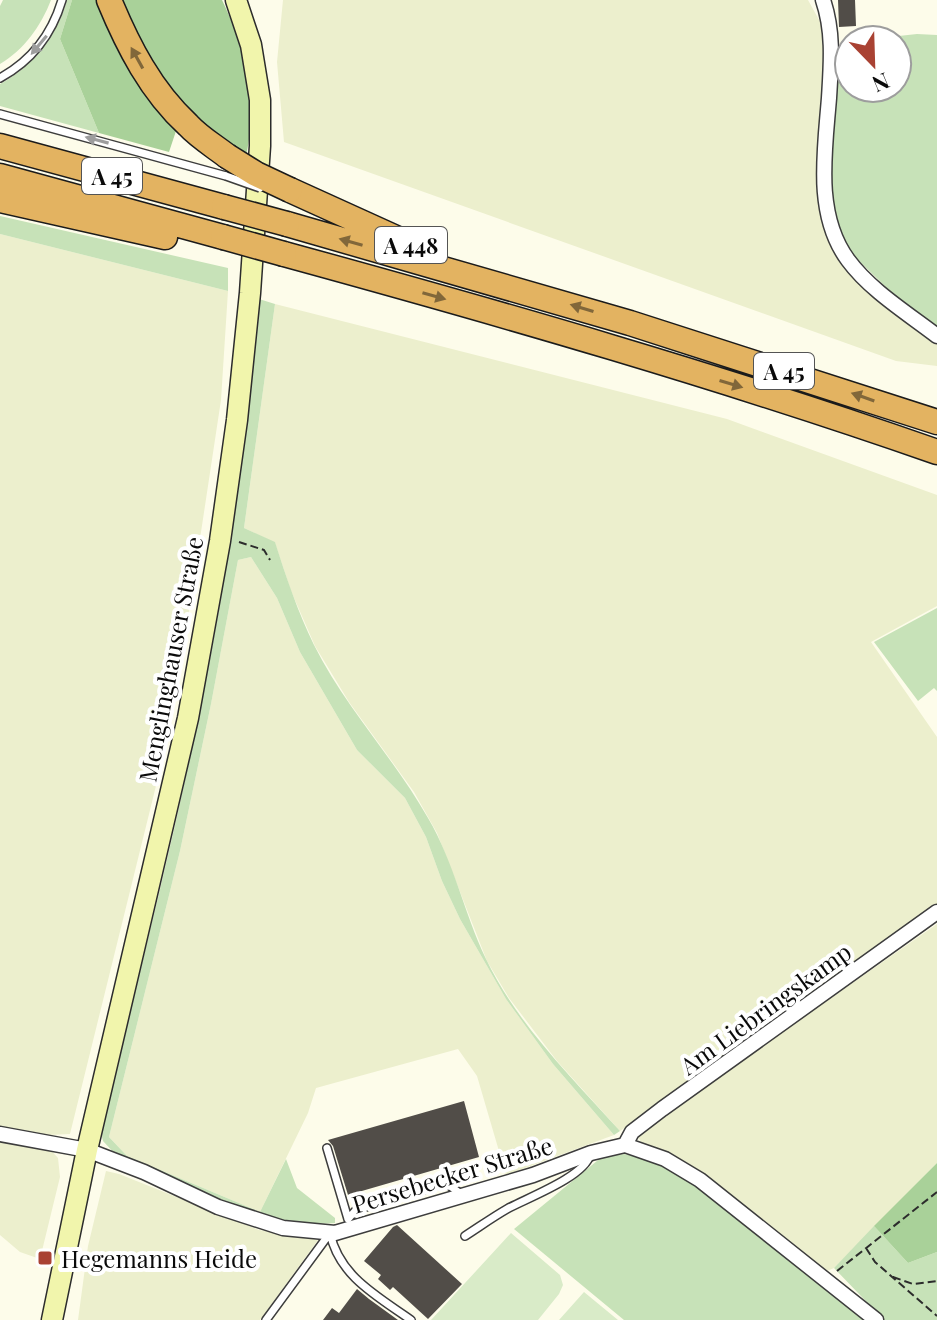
<svg xmlns="http://www.w3.org/2000/svg" width="937" height="1320" font-family="'Playfair Display',serif">
  <rect width="100%" height="100%" fill="#fdfcea"/>
  <path fill="#ecefcd" d="M283 0H808L823 27 827 68 821 157 841 259 937 343V366L896 361 284 142 277 62Z
    M0 234 228 291 221 400 173 717 70 1134 48 1135 0 1127Z
    M275 304 727 419 937 495V606L871 642 937 737V907L620 1131 557 1061 509 998 487 961 437 833 414 792 349 702 315 646 291 591 275 543 244 528Z
    M251 557 277 598 300 652 357 750 405 798 426 837 442 881 460 919 506 999 553 1064 614 1135 506 1175 477 1076 458 1049 316 1088 308 1113 260 1212 127 1156 109 1137 180 851 211 704 238 560Z
    M937 924V1163L834 1268 827 1271 709 1179 641 1142 638 1137 642 1130Z
    M0 1138 47 1146 58 1158 60 1177 40 1259 20 1252 0 1235Z
    M106 1171 119 1174 259 1230 318 1240 260 1320H78L88 1246Z"/>
  <path fill="#c7e2b8" d="M3 0H51C41 26 24 50 0 64V6Z
    M67 0H72L60 39 99 133 0 106V84C32 67 58 35 67 0Z
    M917 34 937 35V330L893 294 849 251 836 218 830 178 835 77 842 67 849 45V88H897V40H862Z
    M0 216 228 268V291L0 234Z
    M259 299 275 304 244 528 275 542C286 577 298 612 314 645 345 707 394 758 428 818 454 862 464 913 486 959 517 1024 572 1078 620 1131L614 1135 553 1064 506 999 460 919 442 881 426 837 405 798 357 750 300 652 277 598 251 557 238 560 211 704 180 851 109 1137 127 1156 260 1212 286 1159 297 1188 335 1218V1223C258 1229 184 1185 116 1155L103 1141 101 1133C139 972 182 811 212 648 234 533 245 415 259 299Z
    M937 608V691L934 688 918 701 874 642Z
    M624 1154 651 1160 690 1180 864 1320H624L514 1229 603 1156Z
    M874 1226 908 1263 937 1252V1320H884L834 1268Z"/>
  <path fill="#a9d199" d="M72 0H99L178 125 169 152 99 133 60 39Z
    M119 0H222C247 53 259 98 246 156L210 133 177 99 146 58Z
    M937 1163V1252L908 1263 874 1226Z"/>
  <path fill="#d9ebc8" d="M511 1233 560 1275 563 1285 559 1294 538 1320H431Z
    M584 1292 618 1320H559Z"/>
  <path fill="#514d48" d="M838 0H855L856 26 839 27Z
    M464 1101 479 1157 348 1195 333 1146 328 1140Z
    M397 1225 462 1284 428 1319 393 1287 390 1290 378 1279 381 1275 364 1261 393 1227Z
    M357 1289 369 1299 398 1320H323L332 1308 339 1313Z"/>
  <g fill="none" stroke-linecap="round" stroke-linejoin="round">
    <g stroke="#3d3d3d" stroke-width="10">
      <path id="lane" d="M0 78C31 61 52 34 62 0
        M0 114 226 176
        M327 1148 348 1219
        M348 1219 356 1210 446 1183 461 1194
        M330 1233C339 1276 377 1296 411 1320
        M465 1236C479 1227 493 1217 507 1209 527 1198 584 1177 590 1155
        M266 1320 330 1233"/>
    </g>
    <g stroke="#3d3d3d" stroke-width="17">
      <path id="street" d="M823 0C834 32 831 65 829 98 825 150 814 214 848 260 870 290 907 313 937 336
        M0 1134 87 1150 144 1172 218 1207 283 1228 335 1233 533 1175 591 1153 625 1145 665 1159 700 1180 876 1320
        M625 1145 632 1132 662 1109 937 912"/>
    </g>
    <g stroke="#2c2c2c" stroke-width="23">
      <path id="secondary" d="M52 1320 87 1150 188 718 220 541 237 420 250 293 260 146V100L251 45 236 0"/>
    </g>
    <g stroke="#1b1b1b" stroke-width="27">
      <path id="highway" d="M109 0C128 46 151 91 188 125 199 137 214 146 227 156
        M0 146 224 207
        M0 176 223 237
        M290 190 420 249
        M0 200 165 237
        M287 224 630 323 937 422
        M284 254C503 314 722 377 937 452"/>
    </g>
    <path stroke="#2c2c2c" stroke-width="2" stroke-dasharray="8 4" stroke-linecap="butt" d="M239 542 264 550 270 560
      M866 1248 875 1262 937 1316
      M837 1271 937 1192
      M893 1277 913 1284 937 1281"/>
    <use href="#lane" stroke="#fff" stroke-width="7"/>
    <use href="#street" stroke="#fff" stroke-width="14"/>
    <use href="#secondary" stroke="#f1f5ac" stroke-width="20"/>
    <use href="#highway" stroke="#e3b361" stroke-width="24"/>
    <g stroke="#3d3d3d" stroke-width="10" stroke-linecap="butt">
      <path id="lane-bridge" d="M226 176 260 188"/>
    </g>
    <g stroke="#1b1b1b" stroke-width="27" stroke-linecap="butt">
      <path id="highway-bridge" d="M227 156 256 174 290 190
        M224 207 287 224
        M223 237 284 254"/>
    </g>
    <use href="#lane-bridge" stroke="#fff" stroke-width="7"/>
    <use href="#highway-bridge" stroke="#e3b361" stroke-width="24"/>
  </g>
  <defs><path id="oneway-solid" d="M-6-.8H1V-3.2L6.5 0L1 3.2V.8H-6Z" transform="scale(2)"/></defs>
  <g fill="#9d9d9d">
    <use href="#oneway-solid" transform="translate(39 45) rotate(130)"/>
    <use href="#oneway-solid" transform="translate(97 140) rotate(-165)"/>
  </g>
  <g fill="#81673a">
    <use href="#oneway-solid" transform="translate(137 58) rotate(-119)"/>
    <use href="#oneway-solid" transform="translate(351 242) rotate(-164)"/>
    <use href="#oneway-solid" transform="translate(434 296) rotate(16)"/>
    <use href="#oneway-solid" transform="translate(582 308) rotate(-163)"/>
    <use href="#oneway-solid" transform="translate(731 384) rotate(17)"/>
    <use href="#oneway-solid" transform="translate(863 397) rotate(-161)"/>
  </g>
  <rect fill="#a94233" stroke="#fff" stroke-width="3" x="37" y="1250" width="16" height="16" rx="4"/>
  <g text-anchor="middle" dominant-baseline="central" stroke-width="8" stroke-linejoin="round" paint-order="stroke">
    <g fill="#fff" stroke="#545454" stroke-width="2">
      <rect x="82" y="158" width="60" height="36" rx="6"/>
      <rect x="375" y="227" width="72" height="36" rx="6"/>
      <rect x="754" y="353" width="60" height="36" rx="6"/>
    </g>
    <g font-size="22" font-weight="bold" fill="#0a0a0a">
      <text x="112" y="176">A 45</text>
      <text x="411" y="245">A 448</text>
      <text x="784" y="371">A 45</text>
    </g>
    <g font-size="24" fill="#0a0a0a" stroke="#fff">
      <text transform="translate(170 659) rotate(-79)">Menglinghauser Straße</text>
      <text transform="translate(765 1008) rotate(-36)">Am Liebringskamp</text>
      <text transform="translate(452 1174) rotate(-17)">Persebecker Straße</text>
    </g>
    <g font-size="24" fill="#0a0a0a" stroke="#fff" text-anchor="start">
      <text x="61" y="1258">Hegemanns Heide</text>
    </g>
  </g>
  <g transform="translate(873 64) rotate(157)"><circle r="38" fill="#ffffff" stroke="#9d9d9d" stroke-width="2"/>
  <path d="M0-6L14 30L0 20L-14 30Z" fill="#a94233"/>
  <text y="-12" font-size="22" font-weight="bold" text-anchor="middle" fill="#0a0a0a">N</text>
  </g>
</svg>
